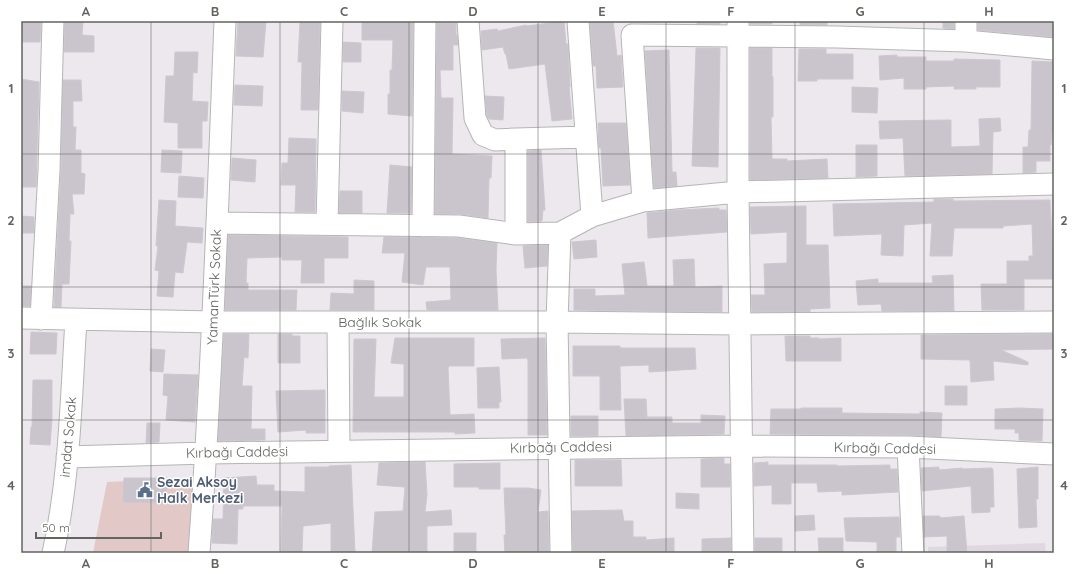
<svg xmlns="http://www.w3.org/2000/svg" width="1075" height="574" font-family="Quicksand,sans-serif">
  <rect width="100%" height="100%" fill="#ede7ee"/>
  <path fill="#dfd8e1" d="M1045 543 1046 553H928V547Z"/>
  <path fill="#e2c9c7" d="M193 478 188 553H93L107 482Z"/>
  <path fill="#cac5cc" stroke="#cfc6d2" d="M21 21H41L40 42H21Z
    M65 21H83L82 35 94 36V52H64Z
    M238 21H266L263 57 236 56Z
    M300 21H320L318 110H301L302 62H298Z
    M362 21H413L412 116 388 114V94H390V70H392L393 40H362Z
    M564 21 566 44H568L570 87H569L572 119 552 121 545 64 509 69 506 54H505L503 47 482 50 481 31 497 29 498 31 526 25 527 26Z
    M590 21H613L617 56 621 55 623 87 597 88 596 66H593Z
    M697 21H720V24H697Z
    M750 21H772V24H750Z
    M800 21H827V25H800Z
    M943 21H954V29L943 28Z
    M978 21H1054V37L978 30Z
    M437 23H456V35H457L458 45H453V70H440L441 98H453L452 154 492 156 491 178H489L488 218 461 214H435Z
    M343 42 361 43V62H343Z
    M696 48H720L718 167 692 166Z
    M750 48H772V76L773 77V117H771L772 159H787V161L827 159 828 178 750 180Z
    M799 49H826V54H853V79H817V81H798Z
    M669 50 672 172H676L677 186 654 188 645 51Z
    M175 52H198L197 73 193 72 192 101 208 102 207 121H202V148H178V123L164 122 166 76H174Z
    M897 55V57H926V61H954V59L1000 60V87H976V89H954V86L926 87V89H904V78L880 80 879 56Z
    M1032 61 1054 62V111L1051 145H1050V161H1036V172L1023 173V147H1028L1029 130H1031Z
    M21 79 39 82 36 187H21Z
    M63 80H81L82 101H73V127H76L75 150H81V173L85 174 84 194H72L74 214H70L69 241H71L69 284H62L61 307H54L61 170Z
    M235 85 263 86 262 106 234 105Z
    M852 87 878 88 877 113 852 112Z
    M342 91 364 92 363 113 342 111Z
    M485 96 504 97 503 120 489 119 487 115Z
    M1000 118 1001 131 993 132 992 174 905 176 903 138 880 139 879 121 951 120V147L980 146 979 119Z
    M598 123H626L630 185 603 186 601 148H599Z
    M289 138 316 139 315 212H295L296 185H281L282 163H288Z
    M856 145H877V176L856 177Z
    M162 150 182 151 181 173 161 172Z
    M541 150 545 210H543L542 221 528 222V151Z
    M232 158 256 160 255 182 231 180Z
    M390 165 412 167 411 213H387Z
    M179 176 204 178 203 198 178 197Z
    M340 191H362V213H339Z
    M934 199H953V201L1050 200 1054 279H1024V310H982L981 284H1007V261H1029V256H1033L1032 224 1003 226V228H954L952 256H930L932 223 904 225 903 256 881 255 882 234 834 236 833 204 934 202Z
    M159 200 176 201 175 226 203 228 202 243 187 242 183 273 175 272 173 297 157 296 159 271 155 270 158 246H156Z
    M806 206V245H828L830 308 810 309V312H752L751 295H765L764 264 787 263V232L751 234 750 207Z
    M719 208V210H726L727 232 648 238 647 213 678 210Z
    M21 216 34 217V233H21Z
    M228 235 348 237V258H324V283H301L302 260H282V257L247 258 246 283H248V290H297L296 310H225Z
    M384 237 458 238 497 243 496 270 498 310H427L426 302 451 300 450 267H426L423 285 402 282 405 253H382Z
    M596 240 597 257 574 259 572 242Z
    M548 245 547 266 525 268 523 246Z
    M694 259 695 287 722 286V312L574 310V289H595V296L625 295 622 264 644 262 647 286H674L673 260Z
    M953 275 954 311H882L881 304 858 305 856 281 878 279V283H933L932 276Z
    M354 280 374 281V310H330L331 293 354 294Z
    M21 286H31L30 306H21Z
    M31 332 57 333 56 354H30Z
    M224 334H249L248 358 244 357 242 386H252L251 429H265V440L218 441Z
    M278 334H292V336H300V363H278Z
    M1054 334V349L1001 350 1028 362V365L993 361 994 380 971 382 970 360 921 359V335Z
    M785 336H810V338H819V339L841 338V361H786Z
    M395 338H474V366H449L448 368 450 415 474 414 475 433 455 434V432H353L354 339H376L374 397H404V364L391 363Z
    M545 338 547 435H528V361L527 358 502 359 501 339Z
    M573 346H620V348H695L696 369 649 372V365L620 366 621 410H600V376H573Z
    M151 349 165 350 163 372 150 371Z
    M499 367 501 402H499V408H478L477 368Z
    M164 374 198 375 195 422 166 420 168 396 163 395Z
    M33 380H52V419L50 445 30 444 31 427H32Z
    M945 386H967V405H945Z
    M325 390V433H306V430L278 432 276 391Z
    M624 399H646L647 417H672V423H701V415L725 416 724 434 626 436Z
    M801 408H842V413L920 414V412L942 413 941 437 908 435 770 434 771 409H801Z
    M1020 408 1043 409 1042 441 1019 440V433H1015V429H995V409Z
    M571 416H598V436H571Z
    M147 423H160L159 442 146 443Z
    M724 458V464H730V487H701V459Z
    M575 460H621L622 486H575Z
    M425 462 427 495 425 512 451 510 452 525 427 526V553H372L375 512 403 511 405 487 377 485 379 463Z
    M768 462V465H837V466L890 465V469H897L898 492 842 495V491L818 492 817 483H791V504H772V485L754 486V463Z
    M500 463V489H479V487H454V464Z
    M351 465 355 553H331V523L303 526 302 553H281L282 506H243V509H238L237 544 212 543 213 519H223L224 478 256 476 257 485H274V491L305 492V467H329V466Z
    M939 467V470L962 468V469L992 468 993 470 994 507H990V512L972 513 971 486 922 491 921 468Z
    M1038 467V499H1036L1037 527 1019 528 1017 469Z
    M124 478H167L166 503 123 502Z
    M504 488H528L541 490 538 512 548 511 549 553H505L504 535H506Z
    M676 493 699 494V509L676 508Z
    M622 510 624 521H633V537H646V540L674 538V553H573L572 511Z
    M814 515 815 530 795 531V516Z
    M923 516H940V518L964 516 967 553H947V536L924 537Z
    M899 517 900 537H896V553H877V542L846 541 844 518Z
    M454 533H476V553H454Z
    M731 538V553H702V539Z
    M755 538H782V553H755Z
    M818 538H843V553H819Z"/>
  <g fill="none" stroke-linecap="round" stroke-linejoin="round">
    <g stroke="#b3b7b2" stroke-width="23">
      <path id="minor" d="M468 21 475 118 483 135 495 140 516 139V234
        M578 21 592 216
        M738 21V192L743 553
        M966 41 1054 49
        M516 139 586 137
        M643 201 632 35 837 37 966 41V21
        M217 223 459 226 516 234 560 233 592 216 643 201 738 192 1054 184
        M327 224 332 21
        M423 226 425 21
        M560 233 557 322 561 553
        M21 318 213 322H557L739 324 1054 322
        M41 319 49 170 53 21
        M338 322 339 451
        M908 447 913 553
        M67 457 207 453 741 446 908 447 1054 454
        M53 553C70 477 71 398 76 320
        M199 553C212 376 218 198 225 21"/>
    </g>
    <use href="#minor" stroke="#fff" stroke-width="21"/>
  </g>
  <path fill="none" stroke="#61655e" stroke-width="1" stroke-opacity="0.55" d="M151 21V553M280 21V553M409 21V553M538 21V553M666 21V553M795 21V553M924 21V553M21 154H1054M21 287H1054M21 420H1054"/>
  <defs>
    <g id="civic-bare" transform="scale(1.2)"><path d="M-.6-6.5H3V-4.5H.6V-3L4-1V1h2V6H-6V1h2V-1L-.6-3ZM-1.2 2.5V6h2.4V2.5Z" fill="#5c6f8a" stroke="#fff" stroke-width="2.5" paint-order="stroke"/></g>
  </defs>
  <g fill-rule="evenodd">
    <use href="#civic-bare" x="145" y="490"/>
  </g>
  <g text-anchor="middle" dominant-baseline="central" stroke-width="3" stroke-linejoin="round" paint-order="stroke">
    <g font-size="14" fill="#61655e" stroke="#fff">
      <text transform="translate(214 287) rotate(-88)">YamanTürk Sokak</text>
      <text x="380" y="322">Bağlık Sokak</text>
      <text transform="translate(68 437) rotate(-85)">imdat Sokak</text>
      <text transform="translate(561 447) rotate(-1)">Kırbağı Caddesi</text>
      <text transform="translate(885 448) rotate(1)">Kırbağı Caddesi</text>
      <text transform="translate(237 452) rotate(-1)">Kırbağı Caddesi</text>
    </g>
    <g font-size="14" font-weight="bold" fill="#4e5e75" stroke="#fff" text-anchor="start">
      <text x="157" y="482">Sezai Aksoy<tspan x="157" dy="16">Halk Merkezi</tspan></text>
    </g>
  </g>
  <rect width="1075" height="574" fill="none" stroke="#ffffff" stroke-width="44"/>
  <path d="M36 532v6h125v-6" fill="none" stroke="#61655e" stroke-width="2"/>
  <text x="42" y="532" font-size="12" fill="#61655e" stroke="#ffffff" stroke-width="3" paint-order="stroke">50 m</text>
  <rect x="22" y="22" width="1031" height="530" fill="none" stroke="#61655e" stroke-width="1.5"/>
  <g font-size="13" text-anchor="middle" font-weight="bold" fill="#61655e">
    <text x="86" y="16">A</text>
    <text x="215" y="16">B</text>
    <text x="344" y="16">C</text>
    <text x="473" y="16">D</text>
    <text x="602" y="16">E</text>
    <text x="731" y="16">F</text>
    <text x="860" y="16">G</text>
    <text x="989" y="16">H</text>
    <text x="11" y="93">1</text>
    <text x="1064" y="93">1</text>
    <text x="11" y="225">2</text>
    <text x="1064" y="225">2</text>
    <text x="11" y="358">3</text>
    <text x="1064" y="358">3</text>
    <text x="11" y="490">4</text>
    <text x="1064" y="490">4</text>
    <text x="86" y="568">A</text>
    <text x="215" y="568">B</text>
    <text x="344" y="568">C</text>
    <text x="473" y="568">D</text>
    <text x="602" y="568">E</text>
    <text x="731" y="568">F</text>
    <text x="860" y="568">G</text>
    <text x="989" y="568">H</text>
  </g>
</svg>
